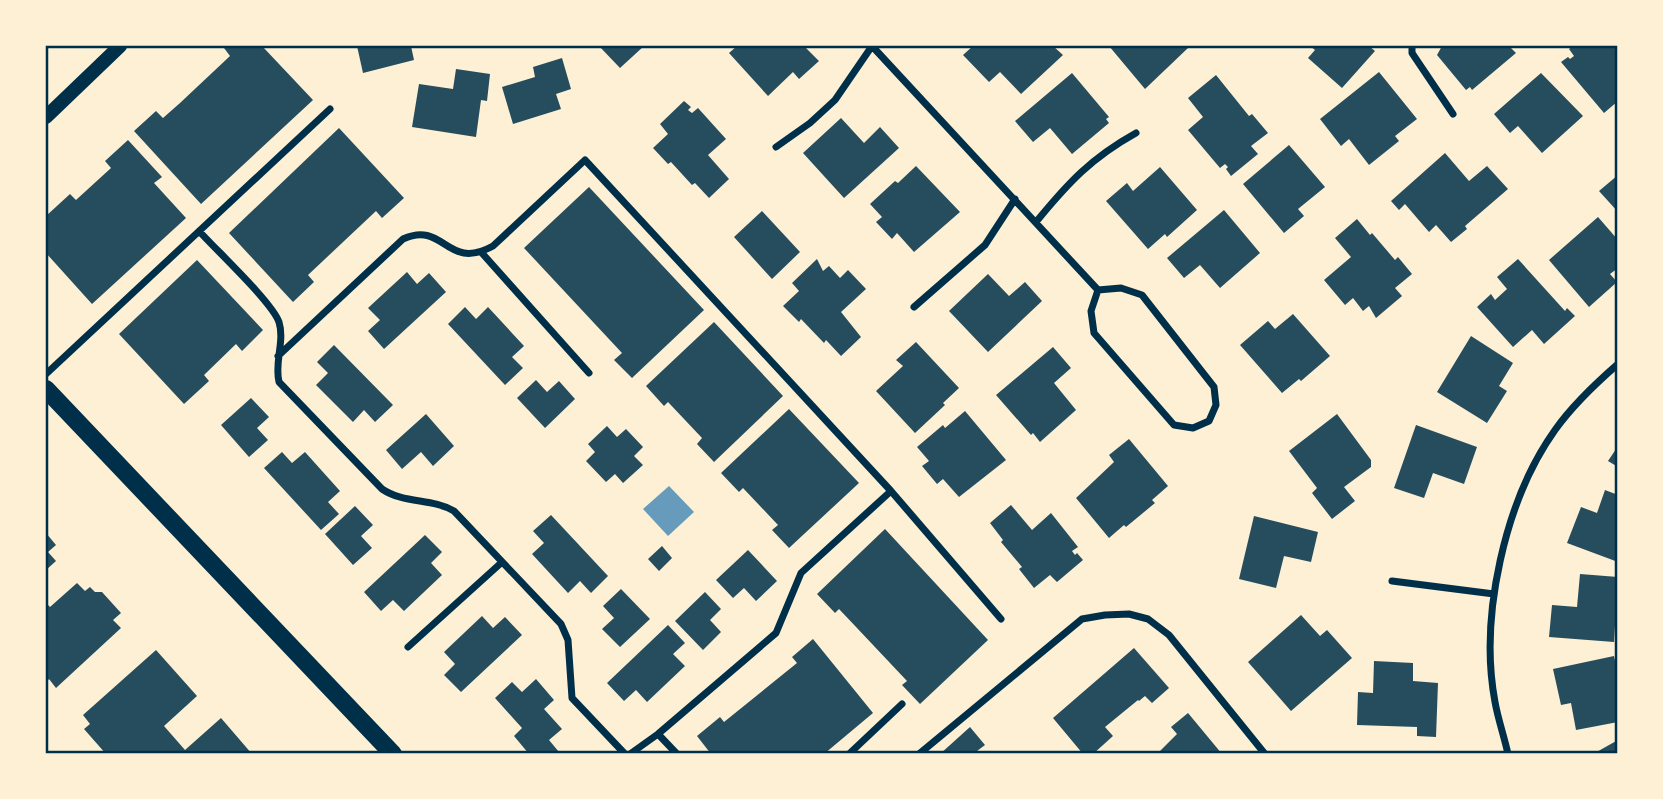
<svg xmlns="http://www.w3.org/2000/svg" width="1663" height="799" font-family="Lato,sans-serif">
  <rect width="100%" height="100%" fill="#fdf0d5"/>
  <path fill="#669bbc" d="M669 486 694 512 668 536 643 509Z"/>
  <path fill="#264d5e" d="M227 46H262L313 100 201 204 134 131 156 111 163 118 180 103 230 56 224 48Z
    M357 46H411L414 60 363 73Z
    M599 46H644L620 68Z
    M737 46H804L819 61 799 79 793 72 768 96 729 53Z
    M973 46H1053L1063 55 1021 94 1000 72 989 82 963 55Z
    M1109 46H1185L1188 48 1145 89Z
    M1310 46H1369L1375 51 1342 88 1308 58 1315 50Z
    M1442 46H1509L1516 53 1472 90 1470 87 1466 90 1437 55Z
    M1573 46H1618V101L1604 113 1561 62 1568 57 1570 59 1574 56 1569 49Z
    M562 58 571 89 556 94 561 109 513 124 502 87 535 77 533 67Z
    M456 69 490 74 487 101 481 100 476 137 412 127 419 84 453 89Z
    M1379 72 1417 119 1395 136 1399 141 1369 165 1349 139 1341 146 1320 119Z
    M1072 73 1109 117 1106 119 1109 123 1072 154 1050 128 1033 142 1015 121Z
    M1541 73 1583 116 1542 153 1518 126 1510 133 1494 114Z
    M1216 75 1249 116 1252 114 1268 133 1251 146 1258 154 1231 176 1226 169 1228 167 1225 164 1220 168 1188 130 1203 117 1188 98Z
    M684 101 691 107 688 110 692 113 698 108 726 139 708 155 729 179 709 198 695 183 692 185 671 162 668 164 653 148 668 134 660 124Z
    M841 118 864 143 880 127 899 148 844 198 803 153Z
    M339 128 404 198 382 218 376 211 308 275 314 282 293 302 229 233Z
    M128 140 162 177 154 183 186 218 92 304 46 253V216L70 194 76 200 111 168 105 161Z
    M1289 145 1325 187 1298 209 1304 216 1284 233 1243 184Z
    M1445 153 1469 181 1487 166 1508 189 1465 226 1467 229 1451 242 1436 225 1429 232 1405 204 1399 210 1391 201Z
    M916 166 960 212 914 252 897 233 892 239 876 222 882 217 870 204 895 181 898 183Z
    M1160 167 1197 210 1167 237 1165 234 1148 249 1106 201 1127 183 1133 191Z
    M1618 175V212L1599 191Z
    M589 187 704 310 632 378 614 360 622 353 524 248Z
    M1224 210 1260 253 1220 288 1200 265 1184 278 1167 258Z
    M762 211 800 252 772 279 734 237Z
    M1598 217 1618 240V268L1610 274 1617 282 1589 307 1549 260Z
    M1357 219 1370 235 1372 233 1395 260 1398 257 1412 274 1395 288 1402 296 1376 318 1369 306 1363 311 1353 298 1345 305 1324 280 1351 257 1335 238Z
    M817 259 823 271 829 266 840 278 848 270 866 289 841 312 861 337 841 356 826 340 824 343 801 319 799 322 783 306 799 291 792 283Z
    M1518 259 1565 311 1567 308 1575 316 1544 344 1532 330 1513 347 1477 307 1491 294 1495 300 1507 289 1497 277Z
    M197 260 263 330 242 351 236 344 204 375 209 381 184 404 119 334Z
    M407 272 417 284 429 273 446 292 384 349 368 331 380 320 368 308Z
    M988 274 1009 296 1025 282 1042 301 988 352 949 311Z
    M465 307 476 319 488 307 524 346 512 357 523 368 505 385 448 324Z
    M1293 314 1330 356 1301 381 1299 379 1282 393 1240 345 1268 321 1275 329Z
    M714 322 783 396 714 462 697 444 702 438 668 402 664 406 646 386Z
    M1471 336 1513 363 1499 386 1507 391 1487 423 1437 392Z
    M916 342 959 388 943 403 945 405 915 433 876 391 903 366 896 360Z
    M334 345 393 405 375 422 364 410 353 422 316 385 328 373 317 362Z
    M1053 347 1071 368 1054 383 1076 410 1040 442 1033 433 1031 435 996 395Z
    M536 380 547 392 559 381 575 399 545 428 517 398Z
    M251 398 269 417 257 428 268 440 249 457 221 425Z
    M789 409 859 483 789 548 772 530 778 525 743 488 739 492 721 473Z
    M965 411 1006 460 959 497 943 479 937 484 922 466 929 461 917 447 943 425 945 428Z
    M426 414 454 446 433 466 421 452 402 469 386 450Z
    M1337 414 1371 460V467L1344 487 1355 501 1332 519 1312 493 1317 488 1289 451Z
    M1416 425 1477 447 1464 484 1433 473 1424 498 1394 488Z
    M607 426 617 437 626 429 643 447 634 456 643 465 623 483 615 474 606 482 586 461 595 452 588 444Z
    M1129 439 1168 486 1152 500 1155 503 1126 527 1124 525 1109 538 1076 498 1114 462 1109 455Z
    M1618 446V467L1608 461Z
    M282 452 292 463 305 452 340 491 328 502 339 514 321 530 264 468Z
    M1605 490 1618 495V562L1567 543 1581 507 1597 513Z
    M1011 505 1032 530 1051 513 1078 547 1072 551 1075 555 1077 553 1083 560 1057 582 1050 575 1034 588 1019 569 1022 567 1001 542 1003 540 990 523Z
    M355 506 373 525 361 536 372 548 353 565 325 534Z
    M551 515 608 576 591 593 580 581 568 593 532 554 544 543 533 531Z
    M1254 516 1318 532 1311 562 1284 556 1276 588 1239 579Z
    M885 529 988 640 920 704 902 685 907 681 857 628 839 609 835 613 817 594Z
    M46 533 56 545 48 552 56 561 46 570Z
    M425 535 442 552 431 563 442 575 404 611 393 600 381 611 364 592Z
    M662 546 672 558 659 571 648 559Z
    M748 550 777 581 756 601 744 588 733 598 716 580Z
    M1580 574 1618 577 1614 642 1549 637 1552 605 1577 607Z
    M77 583 85 591 90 587 95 592H102L121 613 113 620 121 628 56 688 49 679 46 683V603L50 607Z
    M621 589 650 619 620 647 602 629 614 618 603 606Z
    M705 592 721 609 710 620 721 632 703 650 675 621Z
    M1301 615 1320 636 1327 630 1352 658 1291 711 1248 662Z
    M482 616 493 628 505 617 522 635 461 692 444 675 455 664 444 652Z
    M668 625 685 643 673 654 685 666 647 702 636 690 624 701 607 683Z
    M813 639 873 713 824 754H711L697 736 720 717 724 722 797 663 792 657Z
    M1134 648 1169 688 1152 703 1145 696 1139 701 1138 700 1105 727 1113 736 1093 754H1083L1053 718Z
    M156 650 197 696 164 726 185 750 221 718 252 754H106L84 729 90 724 83 715Z
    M1614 656 1618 675V722L1576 730 1571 703 1561 705 1553 669Z
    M1374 661 1413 663V681L1438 683 1436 737 1417 736V727L1357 725 1358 692 1373 693Z
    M536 679 554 700 544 709 562 729 549 740 559 752 557 754H529L514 736 522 728 495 698 512 682 522 692Z
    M1188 713 1222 754H1157L1177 734 1171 727Z
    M970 727 985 745 977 751 980 754H940Z
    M1618 740V754H1593Z"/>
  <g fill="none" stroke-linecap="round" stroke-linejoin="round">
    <path stroke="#003049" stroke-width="7" d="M872 46 1098 290
      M1412 46V53L1453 114
      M776 147 810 123 835 100 872 46
      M1036 222C1068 183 1091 158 1136 133
      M199 231C216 250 272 302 279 322 285 342 274 362 279 382L382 489C404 504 432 498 454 511L561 624 568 640 572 698 625 754
      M481 252 589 373
      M1121 288 1142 295 1214 387 1216 405 1209 421 1193 428 1174 425 1094 333 1091 311 1098 290Z
      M914 307 985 245 1015 199
      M278 356 403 239C445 220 446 272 493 246L585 160 891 491 1001 619
      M46 374 330 109
      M1392 581 1494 594
      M408 647 501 563
      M658 734 677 754
      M630 754 658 734 776 633 801 573 891 491
      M849 754 902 704
      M919 754 1082 619 1105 615 1129 614 1148 619 1169 635 1265 754
      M1508 754C1504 736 1498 719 1495 702 1479 617 1505 500 1555 430 1572 406 1595 384 1618 364"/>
    <path stroke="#003049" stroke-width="14" d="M46 117 120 46"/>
    <path stroke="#003049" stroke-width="18" d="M46 389 393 754"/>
  </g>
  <rect width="1663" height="799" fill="none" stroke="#fdf0d5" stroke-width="94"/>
  <rect x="47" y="47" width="1569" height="705" fill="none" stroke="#003049" stroke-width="2.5"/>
</svg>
